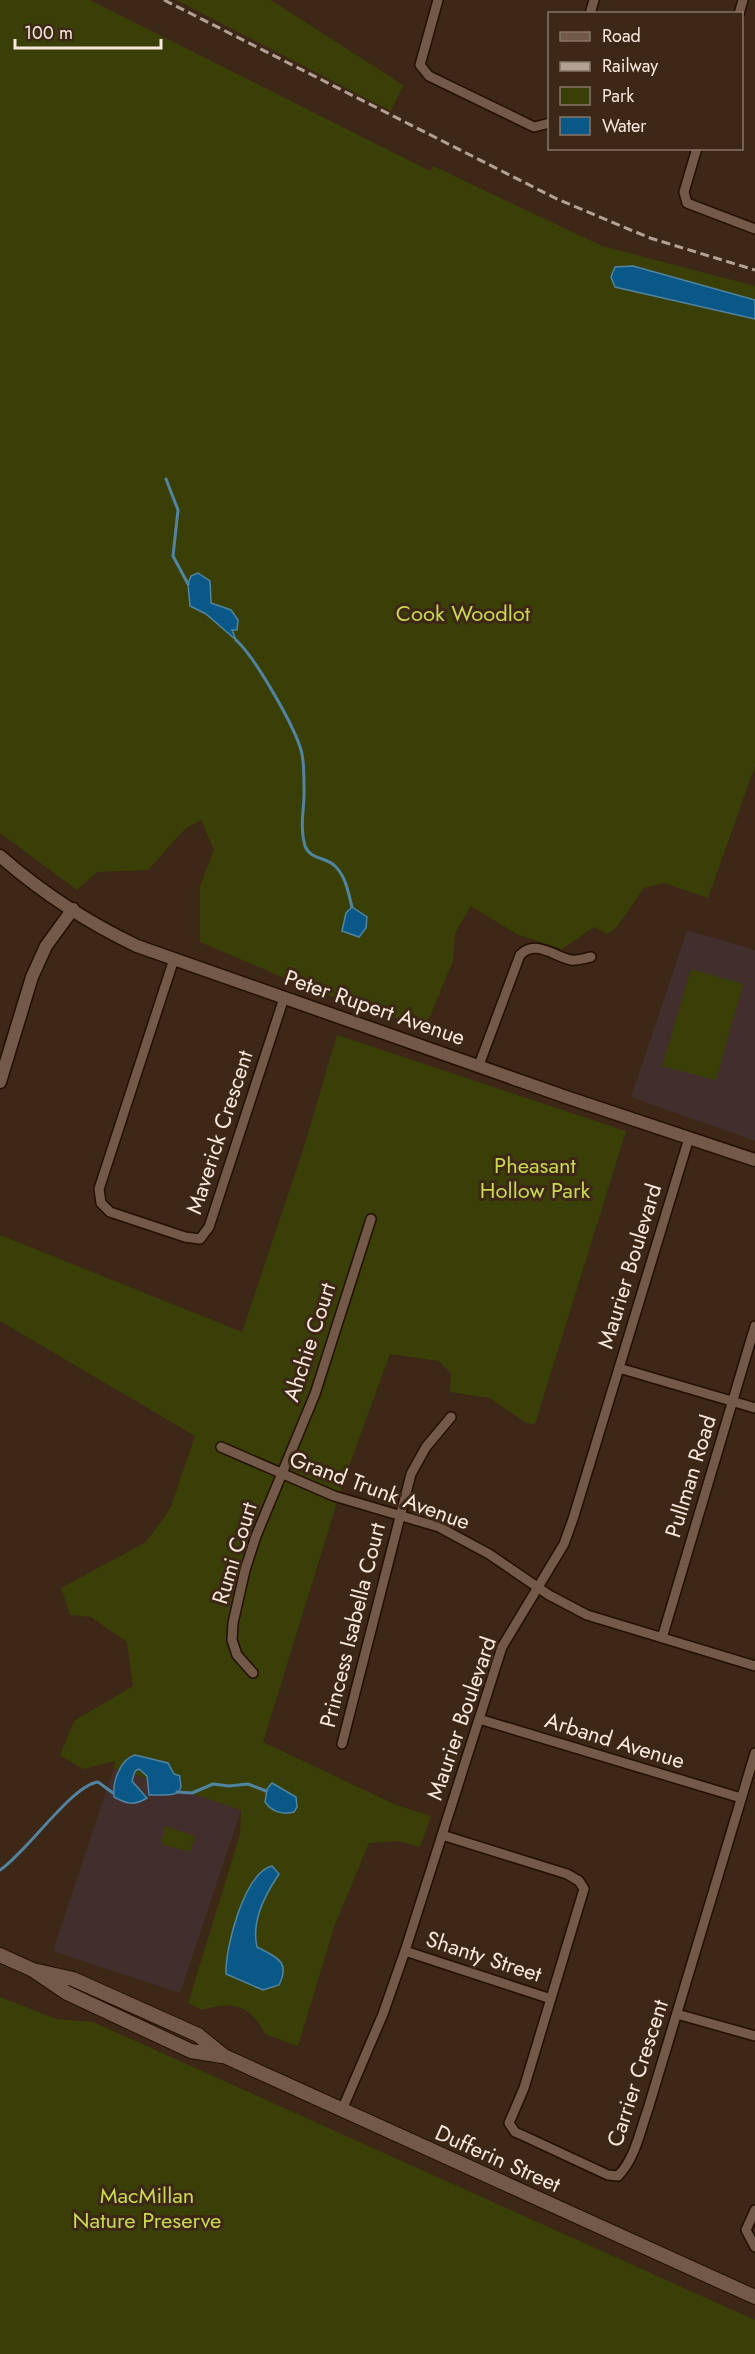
<svg xmlns="http://www.w3.org/2000/svg" width="755" height="2354" font-family="Jost,sans-serif">
  <rect width="100%" height="100%" fill="#3d2716"/>
  <path fill="#422e2d" d="M687 930 755 950V1141L631 1097Z
    M114 1768 241 1810 180 1993 53 1951Z"/>
  <path fill="#3a3f07" d="M0 0H90L430 171 433 166 602 246 755 286V766L708 898 664 883 644 888 616 928 607 934 594 927 562 949 516 934 471 906 455 933 453 961 425 1028 315 991 200 942V886L214 850 201 820 185 829 148 870 97 872 77 890 0 833Z
    M176 0H271L403 85 391 111Z
    M691 969 743 984 716 1080 662 1066Z
    M337 1035 626 1131 535 1424 526 1423 490 1398 450 1392 451 1373 439 1361 390 1354 344 1480 263 1742 396 1805 431 1816 420 1847 398 1841 369 1843 334 1927 298 2046 265 2034C250 2004 232 2001 202 2010L188 2003 240 1834 241 1810 114 1768 115 1761 84 1769 60 1756 74 1721 133 1686 127 1642 91 1617 70 1615 61 1588 146 1542 170 1509 195 1436 0 1321V1235L242 1332 303 1150Z
    M165 1826 195 1836 190 1852 161 1844Z
    M0 1997 56 2019 93 2022 755 2320V2354H0Z"/>
  <path fill="#0a5887" stroke="#5184a1" stroke-width="1.5" d="M633 266 755 300V319L615 287 611 277 615 267Z
    M198 573 210 581 211 603 231 610 238 620 237 630H232L236 640 206 614 190 606 188 584 191 576Z
    M352 907 367 917 366 928 359 937 342 931 346 913Z
    M135 1755 168 1763 174 1774 180 1776C179 1779 181 1782 181 1786 180 1799 158 1794 149 1795L147 1776 139 1769 135 1771 132 1781 147 1798C134 1806 127 1804 114 1797 112 1783 120 1759 135 1755Z
    M272 1783 296 1797 297 1807 294 1812C283 1815 272 1812 265 1802L267 1789Z
    M272 1866 279 1874C265 1895 251 1921 257 1947 276 1957 291 1961 279 1985L263 1990 226 1974C225 1948 244 1873 272 1866Z"/>
  <g fill="none" stroke-linecap="round" stroke-linejoin="round">
    <path stroke="#5184a1" stroke-width="3" d="M166 479 178 510 173 556 188 584
      M236 640C255 657 297 730 302 754 304 764 304 777 304 787 305 807 299 826 305 846 310 859 324 857 334 865 346 876 348 892 352 907
      M177 1792 192 1793 213 1784 229 1786 248 1784 266 1791
      M0 1870C27 1852 72 1785 98 1782L113 1793"/>
    <g stroke="#230f01" stroke-width="12">
      <path id="minor" d="M438 0 420 65 429 76 534 127 550 123
        M590 14 594 0
        M739 14 743 0
        M697 148 684 192 687 203 755 229
        M174 959 99 1189 101 1203 110 1212 185 1237 200 1239 209 1227 284 998
        M479 1065 520 955C536 939 553 956 571 960 577 961 585 958 591 957
        M619 1368 755 1408
        M221 1447 334 1496 439 1527 489 1554 549 1595 587 1615 755 1666
        M662 1638 755 1326
        M253 1673 237 1655 232 1640 233 1623 245 1570 256 1536 315 1394 371 1219
        M479 1719 741 1798
        M342 1744 411 1474 426 1447 451 1417
        M442 1835 567 1874 579 1881 584 1889 524 2088 509 2123 515 2132 524 2136 608 2175 618 2176C635 2159 640 2131 648 2109L755 1753
        M405 1951 551 1999
        M677 2014 755 2036
        M342 2110 383 2014 405 1951 502 1647 564 1544 573 1519 689 1138
        M755 2210 746 2230 755 2247"/>
    </g>
    <g stroke="#230f01" stroke-width="15">
      <path id="tertiary" d="M0 856C40 891 89 923 137 946L569 1098 755 1160
        M0 1082 32 977 46 946 73 909"/>
    </g>
    <g stroke="#230f01" stroke-width="16">
      <path id="secondary" d="M0 1955 33 1970 67 1993 191 2051 222 2056
        M33 1970 73 1979 198 2035 224 2056 755 2297"/>
    </g>
    <use href="#minor" stroke="#735a48" stroke-width="9"/>
    <use href="#tertiary" stroke="#735a48" stroke-width="12"/>
    <use href="#secondary" stroke="#735a48" stroke-width="14"/>
    <path stroke="#b3a194" stroke-width="3" stroke-dasharray="9 4.5" stroke-linecap="butt" d="M164 0 557 199 650 238 755 270"/>
  </g>
  <g text-anchor="middle" dominant-baseline="central" stroke-width="6" stroke-linejoin="round" paint-order="stroke">
    <g font-size="22" fill="#cad952" stroke="#3d2716">
      <text x="463" y="613">Cook Woodlot</text>
      <text x="535" y="1165">Pheasant<tspan x="535" dy="25">Hollow Park</tspan></text>
      <text x="147" y="2195">MacMillan<tspan x="147" dy="25">Nature Preserve</tspan></text>
    </g>
    <g font-size="22" fill="#f8e9de" stroke="#3d2716">
      <text transform="translate(375 1007) rotate(19)">Peter Rupert Avenue</text>
      <text transform="translate(219 1132) rotate(-72)">Maverick Crescent</text>
      <text transform="translate(629 1266) rotate(-73)">Maurier Boulevard</text>
      <text transform="translate(309 1342) rotate(-72)">Ahchie Court</text>
      <text transform="translate(690 1476) rotate(-73)">Pullman Road</text>
      <text transform="translate(380 1490) rotate(20)">Grand Trunk Avenue</text>
      <text transform="translate(234 1553) rotate(-73)">Rumi Court</text>
      <text transform="translate(352 1625) rotate(-76)">Princess Isabella Court</text>
      <text transform="translate(461 1718) rotate(-71)">Maurier Boulevard</text>
      <text transform="translate(615 1740) rotate(17)">Arband Avenue</text>
      <text transform="translate(484 1956) rotate(18)">Shanty Street</text>
      <text transform="translate(637 2073) rotate(-72)">Carrier Crescent</text>
      <text transform="translate(498 2158) rotate(24)">Dufferin Street</text>
    </g>
  </g>
  <rect x="548" y="12" width="195" height="138" fill="#3d2716" stroke="#887566" stroke-width="1.5"/>
  <rect x="560" y="32" width="30" height="9" fill="#735a48" stroke="#887566" stroke-width="1.5"/>
  <text x="602" y="42" font-size="18" fill="#f8e9de">Road</text>
  <rect x="560" y="62" width="30" height="9" fill="#b3a194" stroke="#887566" stroke-width="1.5"/>
  <text x="602" y="72" font-size="18" fill="#f8e9de">Railway</text>
  <rect x="560" y="87" width="30" height="18" fill="#3a3f07" stroke="#887566" stroke-width="1.5"/>
  <text x="602" y="102" font-size="18" fill="#f8e9de">Park</text>
  <rect x="560" y="117" width="30" height="18" fill="#0a5887" stroke="#887566" stroke-width="1.5"/>
  <text x="602" y="132" font-size="18" fill="#f8e9de">Water</text>
  <path d="M15 39v9h146v-9" fill="none" stroke="#f8e9de" stroke-width="3"/>
  <text x="24" y="39" font-size="18" fill="#f8e9de" stroke="#3d2716" stroke-width="4.5" paint-order="stroke">100 m</text>
</svg>
